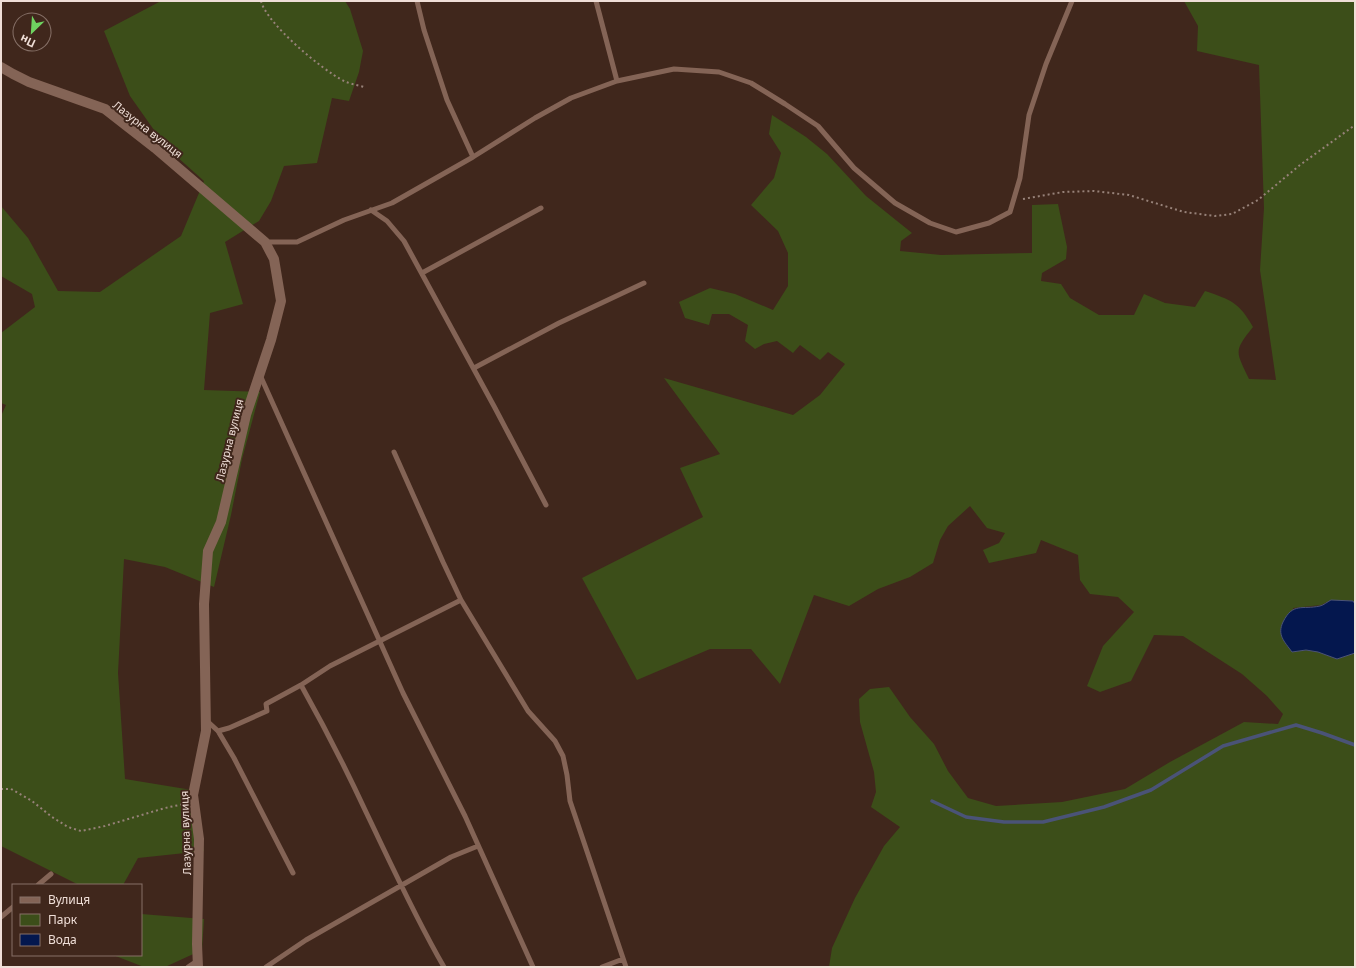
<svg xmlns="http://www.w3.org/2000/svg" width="1356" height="968" font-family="'Noto Sans',sans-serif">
  <rect width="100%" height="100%" fill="#40271c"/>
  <path fill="#3c4e19" d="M161 1H345L350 9 363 51 359 72 349 101 332 98 317 163 284 166 271 201 259 221 225 242 243 304 210 313 204 390 260 392 242 459 231 515 214 587 165 567 124 559 118 673 125 779 198 791V822L204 851 138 858 123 885H79L1 846V416L6 405 1 403V333L35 307 32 294 1 276V206L28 238 58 291 100 292 181 236 204 181 166 147 130 96 104 31Z
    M1184 1H1355V604L1353 601 1331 600 1321 605 1293 608 1292 652 1306 650 1318 652 1337 659 1355 653V967H829L832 948 855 898 884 846 900 827 871 807 876 792 874 772 860 722 859 699 870 689 889 687 910 717 934 744 948 771 968 798 996 806 1062 802 1125 789 1170 762 1244 722 1278 724 1283 714 1267 696 1242 674 1183 636 1154 635 1131 681 1100 692 1087 686 1103 646 1134 612 1118 597 1090 594 1080 580 1078 555 1041 540 1036 553 989 563 983 550 999 543 1005 533 987 528 970 506 948 526 940 540 933 563 910 577 878 589 849 606 814 595 780 684 751 649H710L637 680 582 578 703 517 680 468 720 454 664 378 793 415 820 395 845 364 828 352 820 360 800 345 793 353 777 341 764 344 755 349 745 341 748 325 729 314H712L709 325 685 318 679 302 710 288 735 294 773 310 788 286V253L778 231 751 205 774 178 781 153 769 134 772 115 806 137 827 154 866 196 912 233 901 241 900 251 941 255 1032 253V205L1058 204 1067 247 1066 259 1042 273 1041 281 1061 284 1070 298 1099 315H1134L1144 294 1165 303 1195 307 1205 291C1231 300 1239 302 1253 327 1233 352 1236 351 1249 379L1276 380 1260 270 1264 208 1259 65 1197 51 1198 26Z
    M141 914 204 919 202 950 165 967H144L113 955H141Z"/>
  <path fill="#04174e" stroke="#4a5377" d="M1331 600 1353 601 1355 604V653L1337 659 1318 652 1306 650 1292 652C1284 641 1277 635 1283 622 1293 602 1302 610 1320 606 1324 605 1327 602 1331 600Z"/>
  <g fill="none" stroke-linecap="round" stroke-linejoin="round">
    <path stroke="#4a5377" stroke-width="3.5" d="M932 801 966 817 1004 822H1043L1104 807 1151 790 1223 746 1296 725 1322 733 1355 745"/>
    <path stroke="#978279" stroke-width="2" stroke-dasharray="2 3" stroke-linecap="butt" d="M261 1C266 23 322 70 344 81 350 84 357 85 364 87
      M1023 199 1063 192 1094 191 1129 195 1184 212 1215 216 1232 214 1258 200 1300 165 1355 125
      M1 789H11L32 801 52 817 68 827 81 831 105 826 165 808 184 804"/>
    <path stroke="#846456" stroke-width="5" d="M417 1 424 30 447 100 473 157
      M596 1 617 81
      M371 210 387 221 404 241 495 408 546 505
      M265 242H297L344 220 392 203 473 157 535 118 571 98 617 81 674 69 719 72 751 83 785 104 818 126 854 168 895 203 930 223 956 232 989 223 1010 212 1020 178 1029 115 1046 64 1072 1
      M422 273 541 208
      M474 368 559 323 644 283
      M260 375 403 693 465 816 533 967
      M394 452 443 562 461 600 528 711 555 741 563 756 567 775 570 801 626 967
      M301 685C324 726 346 769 366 812 391 864 415 917 444 967
      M206 720 218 731 234 758 293 873
      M218 731 229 728 267 711 266 704 301 685 330 666 461 600
      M38 885 51 874
      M1 917 13 907
      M188 967 197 961
      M266 967 306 940 451 857 478 846
      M602 967 623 959"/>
    <path stroke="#846456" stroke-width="10" d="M1 67 13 74 29 82 105 109 155 148 265 242 274 259 281 301 271 340 246 415 221 522 208 551 204 604 206 731 193 795 199 839 197 944 198 967"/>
  </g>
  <g text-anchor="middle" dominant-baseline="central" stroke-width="4" stroke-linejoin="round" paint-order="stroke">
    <g font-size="11" fill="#efded7" stroke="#40271c">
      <text transform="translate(148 129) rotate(38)">Лазурна вулиця</text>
      <text transform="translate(229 440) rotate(-76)">Лазурна вулиця</text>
      <text transform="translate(185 833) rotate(-92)">Лазурна вулиця</text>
    </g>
  </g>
  <rect width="1356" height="968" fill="none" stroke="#efded7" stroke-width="4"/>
  <rect x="12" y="884" width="130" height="72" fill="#40271c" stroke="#867067"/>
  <rect x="20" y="897" width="20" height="6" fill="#846456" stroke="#867067"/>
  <text x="48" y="904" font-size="12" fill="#efded7">Вулиця</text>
  <rect x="20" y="914" width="20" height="12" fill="#3c4e19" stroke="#867067"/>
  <text x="48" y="924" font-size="12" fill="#efded7">Парк</text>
  <rect x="20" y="934" width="20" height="12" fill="#04174e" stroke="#867067"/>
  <text x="48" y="944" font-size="12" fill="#efded7">Вода</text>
  <g transform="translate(32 32) rotate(205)"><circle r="19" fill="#40271c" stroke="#867067"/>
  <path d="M0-3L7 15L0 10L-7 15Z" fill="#6fd360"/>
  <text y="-6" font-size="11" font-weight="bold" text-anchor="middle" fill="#efded7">Пн</text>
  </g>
</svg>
